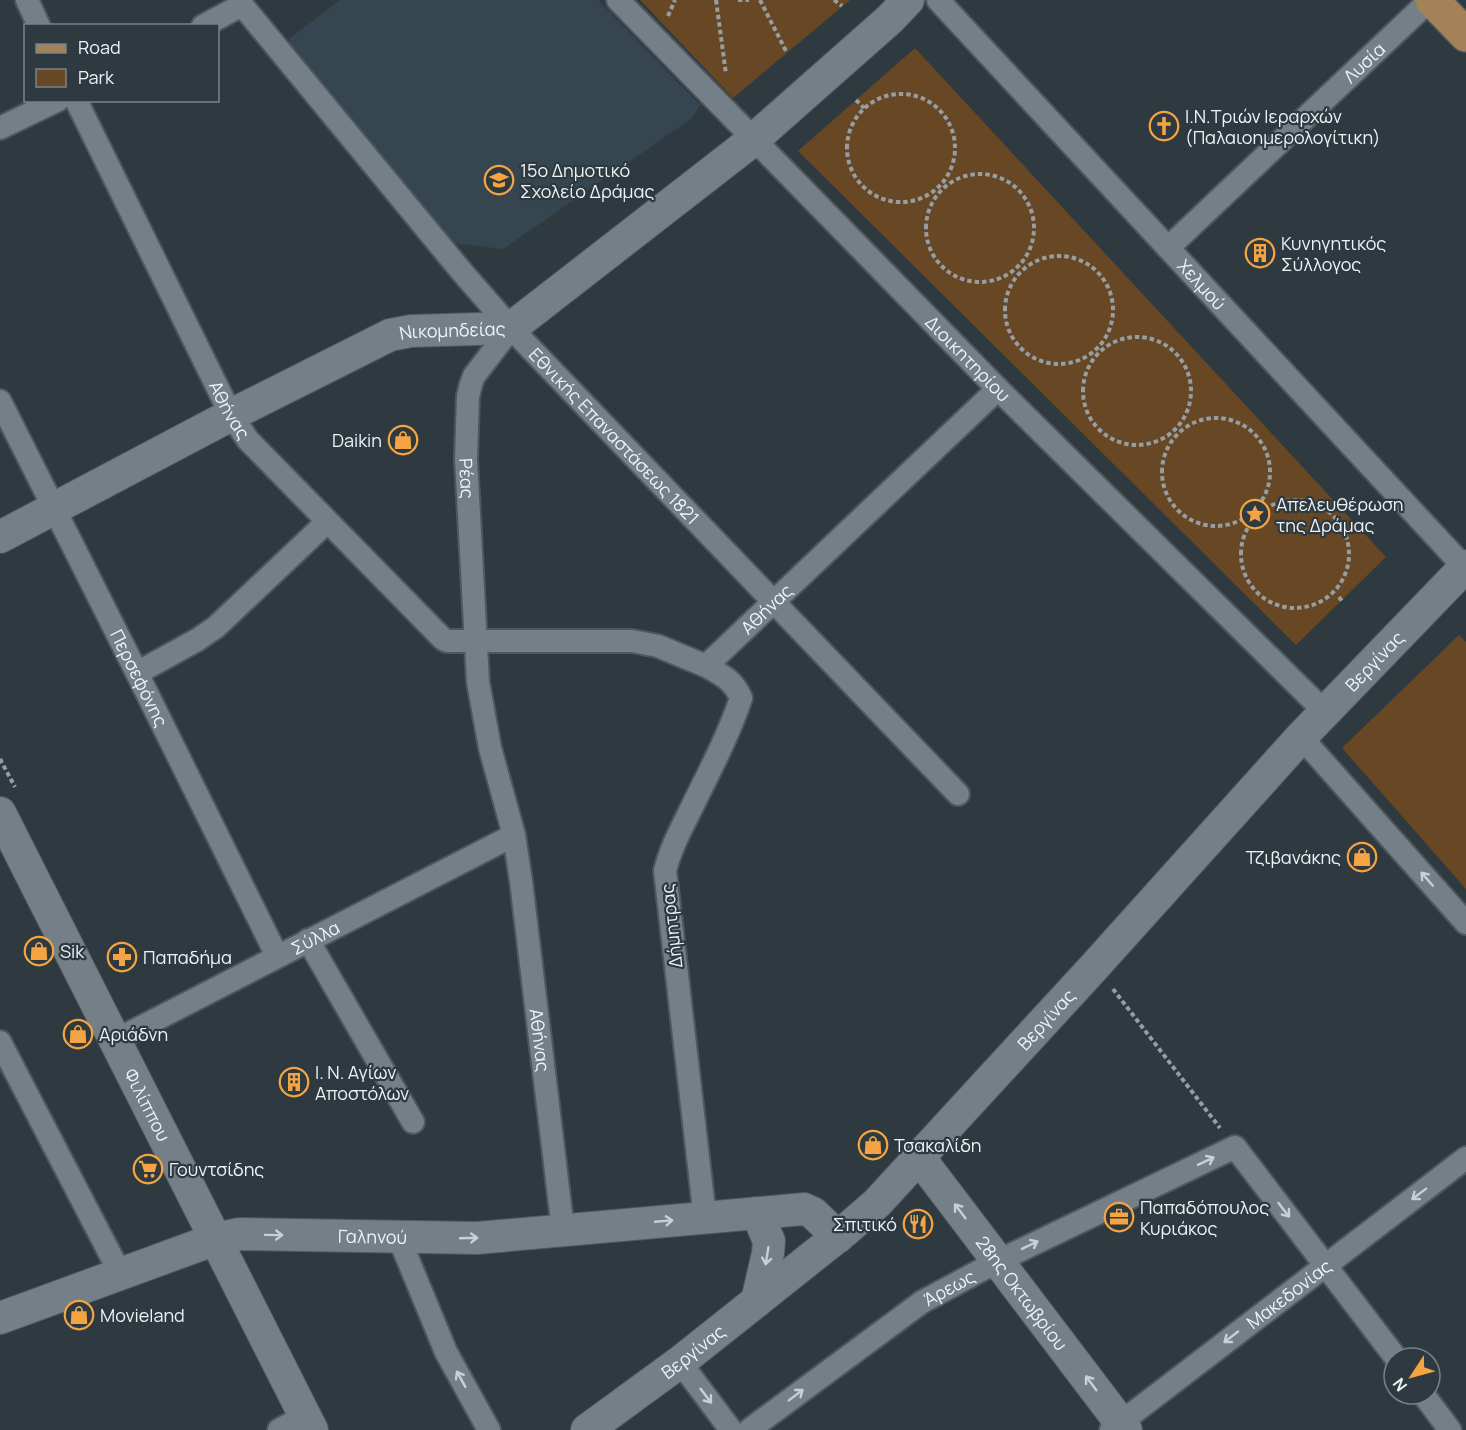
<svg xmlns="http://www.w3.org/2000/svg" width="1466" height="1430" font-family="Manrope,sans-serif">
  <rect width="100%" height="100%" fill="#2f3940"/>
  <path fill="#364650" d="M340 0H598L700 105 691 119 503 249 445 242 290 49 289 39Z"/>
  <path fill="#674724" d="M640 0H850L733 98Z
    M915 48 1386 557 1296 645 798 151Z
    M1459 635 1466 642V889L1342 748Z"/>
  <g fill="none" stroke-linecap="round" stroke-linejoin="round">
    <g stroke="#4e575c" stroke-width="26">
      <g id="street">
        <path d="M27 0 39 26"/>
        <path id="s1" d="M618 0 998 389 1325 712"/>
        <path id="s2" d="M938 0 1466 569"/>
        <path id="s3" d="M203 26 242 5 462 272 511 328 958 794"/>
        <path id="s4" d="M76 100 231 415 248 440 443 639 447 641H632L658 646 706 666 998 389"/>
        <path d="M0 128 58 100"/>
        <path id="s5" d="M1168 248 1430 0"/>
        <path id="s6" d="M511 328 474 376 471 384 468 396 466 459 478 682 490 748 514 835 521 881 563 1230"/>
        <path id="s7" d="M0 401 137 673 277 956"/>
        <path d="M137 673 197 640 216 627 327 522"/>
        <path d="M1301 737 1466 923"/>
        <path d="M308 940 413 1122"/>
        <path id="s8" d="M116 1040 514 835"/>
        <path d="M0 1042 120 1273"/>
        <path d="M705 1218 665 871C670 850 680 831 690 811 708 774 728 737 741 698 733 680 722 675 706 666"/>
        <path d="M399 1238 446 1352 489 1430"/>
        <path d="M680 1362 731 1430"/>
        <path d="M1423 1394 1450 1430"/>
        <path d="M279 1430 305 1416"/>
        <path id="s9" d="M749 1430 922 1302 998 1261 1235 1147 1396 1358"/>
        <path id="s10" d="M1111 1430 1466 1158"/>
      </g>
    </g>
    <g stroke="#4e575c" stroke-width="34">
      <g id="secondary">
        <path id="s11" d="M0 537 231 415 390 335 411 331 511 328 753 140 890 19 908 0"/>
        <path id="s12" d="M0 813 312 1430"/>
        <path id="s13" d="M918 1156 1126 1430"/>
        <path d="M757 1301 768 1253 769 1241 757 1213"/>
        <path id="s14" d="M0 1318 216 1239 239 1234 477 1238 804 1209 813 1213 838 1237"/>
        <path id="s15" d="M587 1430 680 1362 846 1230 877 1203 1095 966 1301 737 1466 566"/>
      </g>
    </g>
    <g stroke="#4e575c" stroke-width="36">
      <path id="primary" d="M1432 0 1466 35"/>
    </g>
    <path stroke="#969ea3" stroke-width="4" stroke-dasharray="4.5 3" stroke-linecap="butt" d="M716 0 726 74
      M738 0H749
      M760 0 787 53
      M834 0 842 6
      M668 16 675 0
      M847 148a54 54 0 1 1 108 0a54 54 0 1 1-108 0Z
      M856 100 864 108
      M926 228a54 54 0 1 1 108 0a54 54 0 1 1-108 0Z
      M1005 310a54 54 0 1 1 108 0a54 54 0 1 1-108 0Z
      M1083 391a54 54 0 1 1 108 0a54 54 0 1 1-108 0Z
      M1162 472a54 54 0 1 1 108 0a54 54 0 1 1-108 0Z
      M1241 554a54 54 0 1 1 108 0a54 54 0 1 1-108 0Z
      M1339 597 1342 601
      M0 759 15 787
      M1113 989 1220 1128"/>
    <use href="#street" stroke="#747f87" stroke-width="22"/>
    <use href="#secondary" stroke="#747f87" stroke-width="32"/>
    <use href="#primary" stroke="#a48257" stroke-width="33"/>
  </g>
  <defs><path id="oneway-shaft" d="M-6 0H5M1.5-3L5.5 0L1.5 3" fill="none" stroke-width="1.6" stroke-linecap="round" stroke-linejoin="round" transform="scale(1.5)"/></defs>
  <g stroke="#c8d0d5">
    <use href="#oneway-shaft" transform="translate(1427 879) rotate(-131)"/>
    <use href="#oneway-shaft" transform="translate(1206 1161) rotate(-25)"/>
    <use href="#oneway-shaft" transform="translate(1419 1194) rotate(143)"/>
    <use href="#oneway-shaft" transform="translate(1284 1210) rotate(52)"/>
    <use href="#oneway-shaft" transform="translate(960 1211) rotate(-127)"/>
    <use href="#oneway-shaft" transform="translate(664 1221) rotate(-5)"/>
    <use href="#oneway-shaft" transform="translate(274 1235) rotate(1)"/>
    <use href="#oneway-shaft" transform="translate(469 1238) rotate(-2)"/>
    <use href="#oneway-shaft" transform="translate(1030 1245) rotate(-26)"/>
    <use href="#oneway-shaft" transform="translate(767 1256) rotate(99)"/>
    <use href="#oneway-shaft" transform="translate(1231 1337) rotate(142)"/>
    <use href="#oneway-shaft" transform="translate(461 1379) rotate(-119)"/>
    <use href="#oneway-shaft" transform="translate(1091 1383) rotate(-127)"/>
    <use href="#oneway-shaft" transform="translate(796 1395) rotate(-37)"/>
    <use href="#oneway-shaft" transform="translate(706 1396) rotate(53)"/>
  </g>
  <defs>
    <g id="church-ring" transform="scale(1.5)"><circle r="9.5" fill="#2f3940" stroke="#f4a443" stroke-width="1.5"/><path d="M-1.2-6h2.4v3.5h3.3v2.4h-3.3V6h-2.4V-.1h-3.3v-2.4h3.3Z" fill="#f4a443"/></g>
    <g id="school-ring" transform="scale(1.5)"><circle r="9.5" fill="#2f3940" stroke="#f4a443" stroke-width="1.5"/><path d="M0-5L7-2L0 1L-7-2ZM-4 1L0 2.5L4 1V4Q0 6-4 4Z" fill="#f4a443"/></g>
    <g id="building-ring" transform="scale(1.5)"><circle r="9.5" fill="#2f3940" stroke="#f4a443" stroke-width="1.5"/><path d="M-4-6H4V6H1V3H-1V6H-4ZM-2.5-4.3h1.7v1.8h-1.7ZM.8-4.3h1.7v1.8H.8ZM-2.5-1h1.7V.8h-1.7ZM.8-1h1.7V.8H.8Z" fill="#f4a443"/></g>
    <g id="shop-ring" transform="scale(1.5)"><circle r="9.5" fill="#2f3940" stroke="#f4a443" stroke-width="1.5"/><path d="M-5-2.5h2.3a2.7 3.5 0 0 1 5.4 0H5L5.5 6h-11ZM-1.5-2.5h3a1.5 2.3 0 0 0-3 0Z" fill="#f4a443"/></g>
    <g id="sight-ring" transform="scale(1.5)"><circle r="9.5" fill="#2f3940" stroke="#f4a443" stroke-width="1.5"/><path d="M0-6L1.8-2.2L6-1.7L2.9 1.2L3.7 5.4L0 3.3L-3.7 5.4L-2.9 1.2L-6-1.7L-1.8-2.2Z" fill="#f4a443"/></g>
    <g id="pharmacy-ring" transform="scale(1.5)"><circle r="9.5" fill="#2f3940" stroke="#f4a443" stroke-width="1.5"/><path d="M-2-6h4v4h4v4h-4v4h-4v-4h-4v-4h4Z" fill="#f4a443"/></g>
    <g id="supermarket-ring" transform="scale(1.5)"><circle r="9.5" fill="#2f3940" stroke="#f4a443" stroke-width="1.5"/><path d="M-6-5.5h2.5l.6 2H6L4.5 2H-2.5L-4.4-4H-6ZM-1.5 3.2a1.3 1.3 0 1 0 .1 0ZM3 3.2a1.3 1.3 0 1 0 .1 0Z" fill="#f4a443"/></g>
    <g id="office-ring" transform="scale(1.5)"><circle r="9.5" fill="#2f3940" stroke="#f4a443" stroke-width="1.5"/><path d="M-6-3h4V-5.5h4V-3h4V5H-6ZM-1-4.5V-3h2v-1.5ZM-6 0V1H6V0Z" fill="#f4a443"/></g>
    <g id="restaurant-ring" transform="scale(1.5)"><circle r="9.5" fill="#2f3940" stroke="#f4a443" stroke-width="1.5"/><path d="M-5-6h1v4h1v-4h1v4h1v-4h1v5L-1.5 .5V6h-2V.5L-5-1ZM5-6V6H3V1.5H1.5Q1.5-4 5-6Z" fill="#f4a443"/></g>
  </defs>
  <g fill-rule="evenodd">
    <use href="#church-ring" x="1164" y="126"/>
    <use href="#school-ring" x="499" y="180"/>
    <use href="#building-ring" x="1260" y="253"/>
    <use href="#shop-ring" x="403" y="440"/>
    <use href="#sight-ring" x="1255" y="514"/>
    <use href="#shop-ring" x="1362" y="857"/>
    <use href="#shop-ring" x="39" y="951"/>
    <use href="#pharmacy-ring" x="122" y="957"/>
    <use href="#shop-ring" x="78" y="1034"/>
    <use href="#building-ring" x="294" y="1082"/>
    <use href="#shop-ring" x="873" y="1145"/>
    <use href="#supermarket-ring" x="148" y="1169"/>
    <use href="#office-ring" x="1119" y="1217"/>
    <use href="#restaurant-ring" x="918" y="1224"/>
    <use href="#shop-ring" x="79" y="1315"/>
  </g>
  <g text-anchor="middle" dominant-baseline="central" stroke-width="4.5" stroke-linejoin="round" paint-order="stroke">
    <g font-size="18" fill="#ecf3f7" stroke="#2f3940">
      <text stroke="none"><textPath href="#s5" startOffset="270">Λυσία</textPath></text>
      <text stroke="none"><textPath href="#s2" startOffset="388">Χελμού</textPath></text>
      <text stroke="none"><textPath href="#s11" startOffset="502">Νικομηδείας</textPath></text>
      <text stroke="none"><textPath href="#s1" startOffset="501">Διοικητηρίου</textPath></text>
      <text stroke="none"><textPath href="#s4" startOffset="346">Αθήνας</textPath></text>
      <text stroke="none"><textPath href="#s3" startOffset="614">Εθνικής Επαναστάσεως 1821</textPath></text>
      <text stroke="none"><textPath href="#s6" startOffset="164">Ρέας</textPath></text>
      <text stroke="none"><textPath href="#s4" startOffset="1011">Αθήνας</textPath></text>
      <text stroke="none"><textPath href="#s15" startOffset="1104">Βεργίνας</textPath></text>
      <text stroke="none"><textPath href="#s7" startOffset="310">Περσεφόνης</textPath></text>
      <text transform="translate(671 926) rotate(-96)">Δήμητρας</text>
      <text stroke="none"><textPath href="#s8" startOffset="224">Σύλλα</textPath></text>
      <text stroke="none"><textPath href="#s15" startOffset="618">Βεργίνας</textPath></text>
      <text stroke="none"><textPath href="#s6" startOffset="732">Αθήνας</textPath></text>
      <text stroke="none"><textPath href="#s12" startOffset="327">Φιλίππου</textPath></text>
      <text stroke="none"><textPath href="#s14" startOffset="387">Γαληνού</textPath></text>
      <text stroke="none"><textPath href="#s9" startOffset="246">Άρεως</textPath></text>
      <text stroke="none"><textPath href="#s13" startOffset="172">28ης Οκτωβρίου</textPath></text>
      <text stroke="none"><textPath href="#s10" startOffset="224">Μακεδονίας</textPath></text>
      <text stroke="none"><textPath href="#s15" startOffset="132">Βεργίνας</textPath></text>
    </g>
    <g font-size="18" fill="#ecf3f7" stroke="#2f3940" text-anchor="start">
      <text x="1185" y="116">Ι.Ν.Τριών Ιεραρχών<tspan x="1185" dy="21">(Παλαιοημερολογίτικη)</tspan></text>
      <text x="520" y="170">15ο Δημοτικό<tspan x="520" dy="21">Σχολείο Δράμας</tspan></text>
      <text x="1281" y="243">Κυνηγητικός<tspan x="1281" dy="21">Σύλλογος</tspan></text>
      <text x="382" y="440" text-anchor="end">Daikin</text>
      <text x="1276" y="504">Απελευθέρωση<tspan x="1276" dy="21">της Δράμας</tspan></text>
      <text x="1341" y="857" text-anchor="end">Τζιβανάκης</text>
      <text x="60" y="951">Sik</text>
      <text x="143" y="957">Παπαδήμα</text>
      <text x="99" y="1034">Αριάδνη</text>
      <text x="315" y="1072">Ι. Ν. Αγίων<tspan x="315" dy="21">Αποστόλων</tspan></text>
      <text x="894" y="1145">Τσακαλίδη</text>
      <text x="169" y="1169">Γουντσίδης</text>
      <text x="1140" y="1207">Παπαδόπουλος<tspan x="1140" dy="21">Κυριάκος</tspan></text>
      <text x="897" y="1224" text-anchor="end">Σπιτικό</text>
      <text x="100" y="1315">Movieland</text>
    </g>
  </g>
  <rect x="24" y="24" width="195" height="78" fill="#2f3940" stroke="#7b8389" stroke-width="1.5"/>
  <rect x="36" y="44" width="30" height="9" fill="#a48257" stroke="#7b8389" stroke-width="1.5"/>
  <text x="78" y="54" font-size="18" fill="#ecf3f7">Road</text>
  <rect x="36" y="69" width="30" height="18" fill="#674724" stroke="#7b8389" stroke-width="1.5"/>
  <text x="78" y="84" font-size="18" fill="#ecf3f7">Park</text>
  <g transform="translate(1412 1376) rotate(234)"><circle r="28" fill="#2f3940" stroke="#7b8389" stroke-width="1.5"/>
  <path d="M0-4.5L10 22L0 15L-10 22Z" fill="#f4a443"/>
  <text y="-9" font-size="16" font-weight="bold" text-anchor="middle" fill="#ecf3f7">N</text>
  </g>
</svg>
